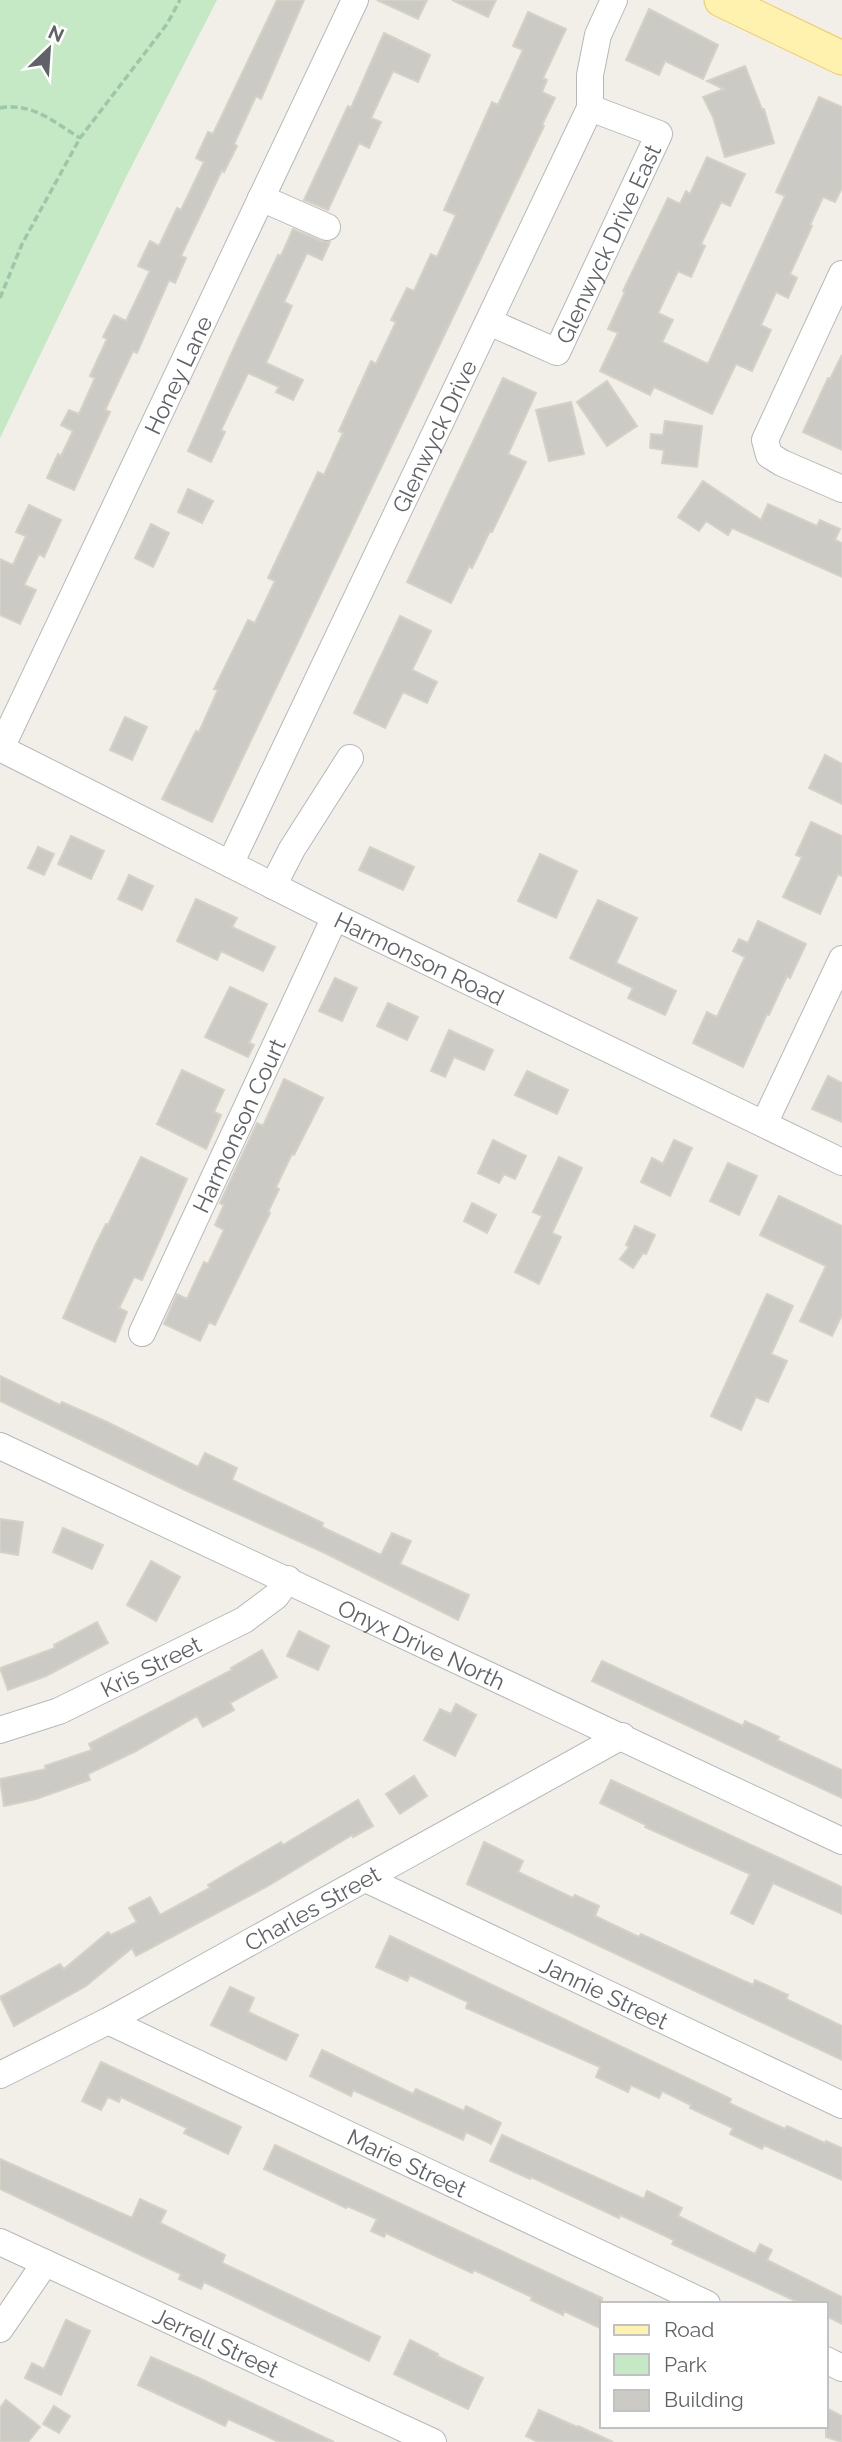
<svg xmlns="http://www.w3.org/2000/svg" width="842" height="2442" font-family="Raleway,sans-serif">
  <rect width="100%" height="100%" fill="#f1efe8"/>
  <path fill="#c5e8c5" d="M0 0H217L126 177 0 438Z"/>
  <path fill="#cccac5" stroke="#d6d1c6" stroke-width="2" d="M277 0H304L261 99 256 96 234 144 237 146 224 172 222 170 181 256 186 258 175 283 169 280 137 353 133 351 105 410 110 412 74 490 47 478 58 454 61 456 73 431 61 425 69 410 79 414 95 378 90 376 107 339 103 337 114 315 126 321 150 271 138 266 150 241 159 246 177 208 181 210 204 162 196 158 208 132 213 134Z
    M377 0H427L418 19Z
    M452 0H496L488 17Z
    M649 9 718 45 703 79 665 61 659 75 626 60Z
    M528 12 566 29 543 78 547 80 542 92 555 98 542 125 544 126 212 822 162 799 196 731 199 732 218 690 214 689 248 620 255 623 275 581 268 578 318 472 324 475 343 433 339 431 371 361 376 364 396 322 391 320 407 288 414 291 431 254 437 257 456 215 444 210 492 102 498 105 523 50 513 46Z
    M384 33 430 55 418 82 393 71 371 118 381 122 369 148 359 143 328 210 304 200 348 106 351 108Z
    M745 66 762 109H764L774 143 725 157 713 117 703 97 724 89 707 81Z
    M819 97 842 107V188L835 202 823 197 810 225 812 226 790 274 797 278 788 298 776 292 761 325 771 330 752 371 736 364 712 414 654 387 650 395 600 371 618 333 608 329 625 292 623 291 668 198 680 204 686 191 690 194 707 157 745 174 730 206 721 202 701 244 705 246 691 277 678 271 658 313 673 320 662 342 708 364 785 196 776 192Z
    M293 229 321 241 330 242 322 260 307 253 284 302 292 306 266 363 303 380 293 400 276 392 279 387 248 373 221 430 225 432 211 462 188 451 238 339 278 255 281 256Z
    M842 355V450L803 432 828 378 830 379Z
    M503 378 536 393 508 454 526 462 492 532 490 531 472 568 469 566 451 603 407 582Z
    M607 381 637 426 607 446 577 402Z
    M571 402 584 454 549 461 536 410Z
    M665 421 702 426 697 467 662 463 664 450 650 448 651 434 663 435Z
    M703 481 761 520 768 504 817 526 820 520 840 529 835 540 842 543V577L732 528 728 535 706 521 699 531 678 517Z
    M188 489 213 501 202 523 178 512Z
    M29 505 61 520 44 557 39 554 24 585 36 590 20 624 0 615V559L13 565 26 536 16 532Z
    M151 524 169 533 153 567 135 558Z
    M400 616 431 631 412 670 437 682 427 703 403 692 385 728 354 713Z
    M125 717 147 727 132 760 110 750Z
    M825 755 842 764V804L809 788Z
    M811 822 842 836V876L838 874 820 914 783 897 802 857 796 855Z
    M71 836 104 851 91 879 58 864Z
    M38 847 54 854 44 875 28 868Z
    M370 847 414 867 403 890 359 870Z
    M540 854 577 871 556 918 518 901Z
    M129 875 153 886 142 910 118 899Z
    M196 899 237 918 232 927 275 947 263 971 221 951 217 960 177 941Z
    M598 900 637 918 616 963 676 991 665 1015 628 998 633 988 570 958Z
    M758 921 806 944 790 978 787 976 769 1015 767 1014 743 1067 693 1043 707 1012 717 1017 745 957 733 951 739 939 748 943Z
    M335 978 357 988 342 1021 319 1011Z
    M230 987 267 1004 249 1043 254 1045 248 1057 205 1037Z
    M388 1003 418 1017 407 1040 377 1026Z
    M449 1030 493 1050 484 1070 454 1057 445 1077 431 1071Z
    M182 1070 224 1090 214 1112 221 1115 206 1149 157 1124Z
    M527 1071 568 1090 557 1114 515 1095Z
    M828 1076 842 1083V1122L812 1109Z
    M284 1079 323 1098 294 1155 292 1154 276 1187 279 1189 268 1212 270 1213 215 1325 209 1322 200 1341 164 1324 177 1294 187 1299 204 1262 208 1264 224 1230 215 1225 224 1205 220 1203 257 1123 263 1126Z
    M493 1140 526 1156 515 1179 504 1174 499 1183 478 1173Z
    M674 1140 692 1148 670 1196 641 1182 652 1158 663 1164Z
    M141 1157 187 1179 142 1280 134 1277 119 1308 127 1312 115 1342 63 1318 95 1246 106 1224 108 1225Z
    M559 1157 582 1168 552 1233 561 1237 539 1284 515 1272 542 1216 533 1212Z
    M728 1163 757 1176 739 1215 710 1201Z
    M779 1196 842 1226V1315L832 1336 800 1321 826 1266 760 1235Z
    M472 1203 496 1215 487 1233 464 1221Z
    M635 1226 655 1235 646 1254 643 1253 633 1268 620 1259 629 1247 626 1245Z
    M767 1294 793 1306 771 1354 787 1361 768 1402 756 1397 741 1430 711 1416Z
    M0 1376 60 1405 62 1402 107 1422 198 1467 205 1453 237 1468 232 1480 323 1523 322 1527 381 1555 392 1533 411 1541 400 1564 469 1595 458 1620 325 1553 187 1491 0 1401Z
    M0 1519 23 1522 18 1555 0 1552Z
    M63 1528 103 1545 92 1569 53 1552Z
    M151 1561 180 1577 156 1621 127 1605Z
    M97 1622 108 1643 46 1676 8 1690 0 1668 55 1648 54 1645Z
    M299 1631 329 1646 318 1670 287 1656Z
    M262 1650 277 1677 230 1703 234 1710 203 1727 197 1716 136 1751 88 1774 90 1780 36 1799 4 1806 0 1779 46 1769 45 1766 92 1750 89 1744 232 1670 231 1668Z
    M602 1661 743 1726 745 1721 779 1737 777 1740 842 1770V1798L592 1681Z
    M456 1704 476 1715 455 1756 424 1740 440 1709 451 1714Z
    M414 1776 427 1796 400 1814 386 1794Z
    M611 1780 842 1887V1914L773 1883 753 1924 731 1913 750 1874 645 1827 646 1825 600 1803Z
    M358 1800 373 1826 353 1837 352 1835 268 1886 136 1956 132 1948 86 1986 14 2026 0 1997 60 1964 64 1969 108 1932 111 1935 137 1922 129 1908 150 1897 160 1915 210 1888 208 1885 281 1842 283 1845Z
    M484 1842 523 1861 518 1872 573 1898 575 1895 599 1906 595 1916 639 1937 641 1934 753 1985 755 1980 788 1995 786 1999 842 2026V2060L467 1884Z
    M390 1936 731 2099 729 2103 785 2129 787 2126 825 2143 826 2141 842 2148V2180L764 2145 762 2149 730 2134 733 2128 690 2108 691 2105 662 2091 659 2098 631 2085 628 2092 596 2077 600 2067 466 2008 468 2002 410 1975 407 1981 376 1967Z
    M230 1987 254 1998 248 2012 298 2035 286 2060 211 2025Z
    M322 2050 413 2094 416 2089 464 2111 466 2106 501 2123 491 2144 466 2132 463 2140 353 2090 351 2096 310 2076Z
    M101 2062 241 2127 228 2154 184 2133 187 2128 121 2097 119 2102 108 2097 101 2110 82 2101Z
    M502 2135 644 2199 647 2191 682 2208 678 2216 755 2254 760 2244 772 2250 767 2260 842 2297V2324L826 2316V2304H802L672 2244 674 2240 620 2215 619 2218 531 2177 530 2179 490 2161Z
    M275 2145 602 2298V2329L564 2311 563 2315 531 2300 532 2297 474 2270 472 2273 386 2233 384 2237 371 2231 377 2219 347 2206 346 2208 264 2169Z
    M0 2159 132 2218 140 2199 166 2211 160 2223 225 2255 222 2263 380 2337 369 2361 204 2282 201 2289 179 2279 181 2274 0 2189Z
    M66 2320 90 2331 61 2395 25 2378 32 2363 44 2369Z
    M410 2340 438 2354 437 2356 483 2378 468 2409 394 2374Z
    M151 2357 201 2379 334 2442H279L228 2419 225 2426 138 2385Z
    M6 2400 40 2427 28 2442H0V2408Z
    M54 2406 70 2416 59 2433 43 2424Z
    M826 2408 842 2416V2442L826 2437Z
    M539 2410 577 2427 578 2426 613 2442H538L526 2436Z"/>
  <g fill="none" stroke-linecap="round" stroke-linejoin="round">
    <g stroke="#b5b8bc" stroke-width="28">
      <g id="minor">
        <path d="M261 198 327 227"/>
        <path d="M842 274 765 440 769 455 782 463 842 489"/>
        <path id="s1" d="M489 322 557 352 659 134 590 108"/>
        <path id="s2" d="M0 748 335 917 842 1162"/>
        <path id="s3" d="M1 748 355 0"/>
        <path id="s4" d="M230 864 590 108V75L598 35 614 0"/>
        <path d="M273 886 292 849 350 758"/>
        <path d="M764 1124 842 959"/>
        <path id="s5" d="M142 1333 335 917"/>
        <path id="s6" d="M0 1446 842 1841"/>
        <path id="s7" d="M0 1730 59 1711 244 1620 276 1596 288 1579"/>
        <path id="s8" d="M366 1879 842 2105"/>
        <path id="s9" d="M108 2021 707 2304"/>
        <path id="s10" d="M0 2075 108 2021 622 1736"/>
        <path id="s11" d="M0 2242 433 2442"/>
        <path d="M0 2329 45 2263"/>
        <path d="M826 2360 842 2368"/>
      </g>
    </g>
    <g stroke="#f2c960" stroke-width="35">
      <path id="major" d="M721 0 842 58"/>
    </g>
    <path stroke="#9cc7a9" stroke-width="3.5" stroke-dasharray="7 3.5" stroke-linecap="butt" d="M0 108C32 102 54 122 80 138
      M0 298 22 244 80 138 167 24 180 0"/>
    <use href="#minor" stroke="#fff" stroke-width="26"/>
    <use href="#major" stroke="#fff2af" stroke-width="33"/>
  </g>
  <g text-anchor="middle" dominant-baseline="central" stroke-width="6" stroke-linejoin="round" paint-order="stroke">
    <g font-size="23" fill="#5f6368" stroke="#fff">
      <text stroke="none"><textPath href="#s1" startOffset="194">Glenwyck Drive East</textPath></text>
      <text stroke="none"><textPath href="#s3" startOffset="413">Honey Lane</textPath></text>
      <text stroke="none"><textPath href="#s4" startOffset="474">Glenwyck Drive</textPath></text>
      <text stroke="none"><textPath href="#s2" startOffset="469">Harmonson Road</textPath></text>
      <text stroke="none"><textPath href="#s5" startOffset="229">Harmonson Court</textPath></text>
      <text stroke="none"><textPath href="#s6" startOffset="466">Onyx Drive North</textPath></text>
      <text stroke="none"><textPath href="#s7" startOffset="164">Kris Street</textPath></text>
      <text stroke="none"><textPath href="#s10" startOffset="354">Charles Street</textPath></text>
      <text stroke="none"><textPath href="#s8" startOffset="264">Jannie Street</textPath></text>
      <text stroke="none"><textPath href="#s9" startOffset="331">Marie Street</textPath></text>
      <text stroke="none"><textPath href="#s11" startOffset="238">Jerrell Street</textPath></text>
    </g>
  </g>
  <rect x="600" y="2302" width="228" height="126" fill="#ffffff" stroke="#bfc1c3" stroke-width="2"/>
  <rect x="614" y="2325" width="35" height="10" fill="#fff2af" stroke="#bfc1c3" stroke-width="2"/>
  <text x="664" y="2337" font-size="21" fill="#5f6368">Road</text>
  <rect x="614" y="2354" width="35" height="21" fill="#c5e8c5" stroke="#bfc1c3" stroke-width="2"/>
  <text x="664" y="2372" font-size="21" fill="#5f6368">Park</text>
  <rect x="614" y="2390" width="35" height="21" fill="#cccac5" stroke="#bfc1c3" stroke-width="2"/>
  <text x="664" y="2407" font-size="21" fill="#5f6368">Building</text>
  <g transform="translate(49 49) rotate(25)" stroke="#ffffff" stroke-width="5" paint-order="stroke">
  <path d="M0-5L12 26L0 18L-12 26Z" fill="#5f6368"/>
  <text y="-10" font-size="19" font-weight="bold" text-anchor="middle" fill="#5f6368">N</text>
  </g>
</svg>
